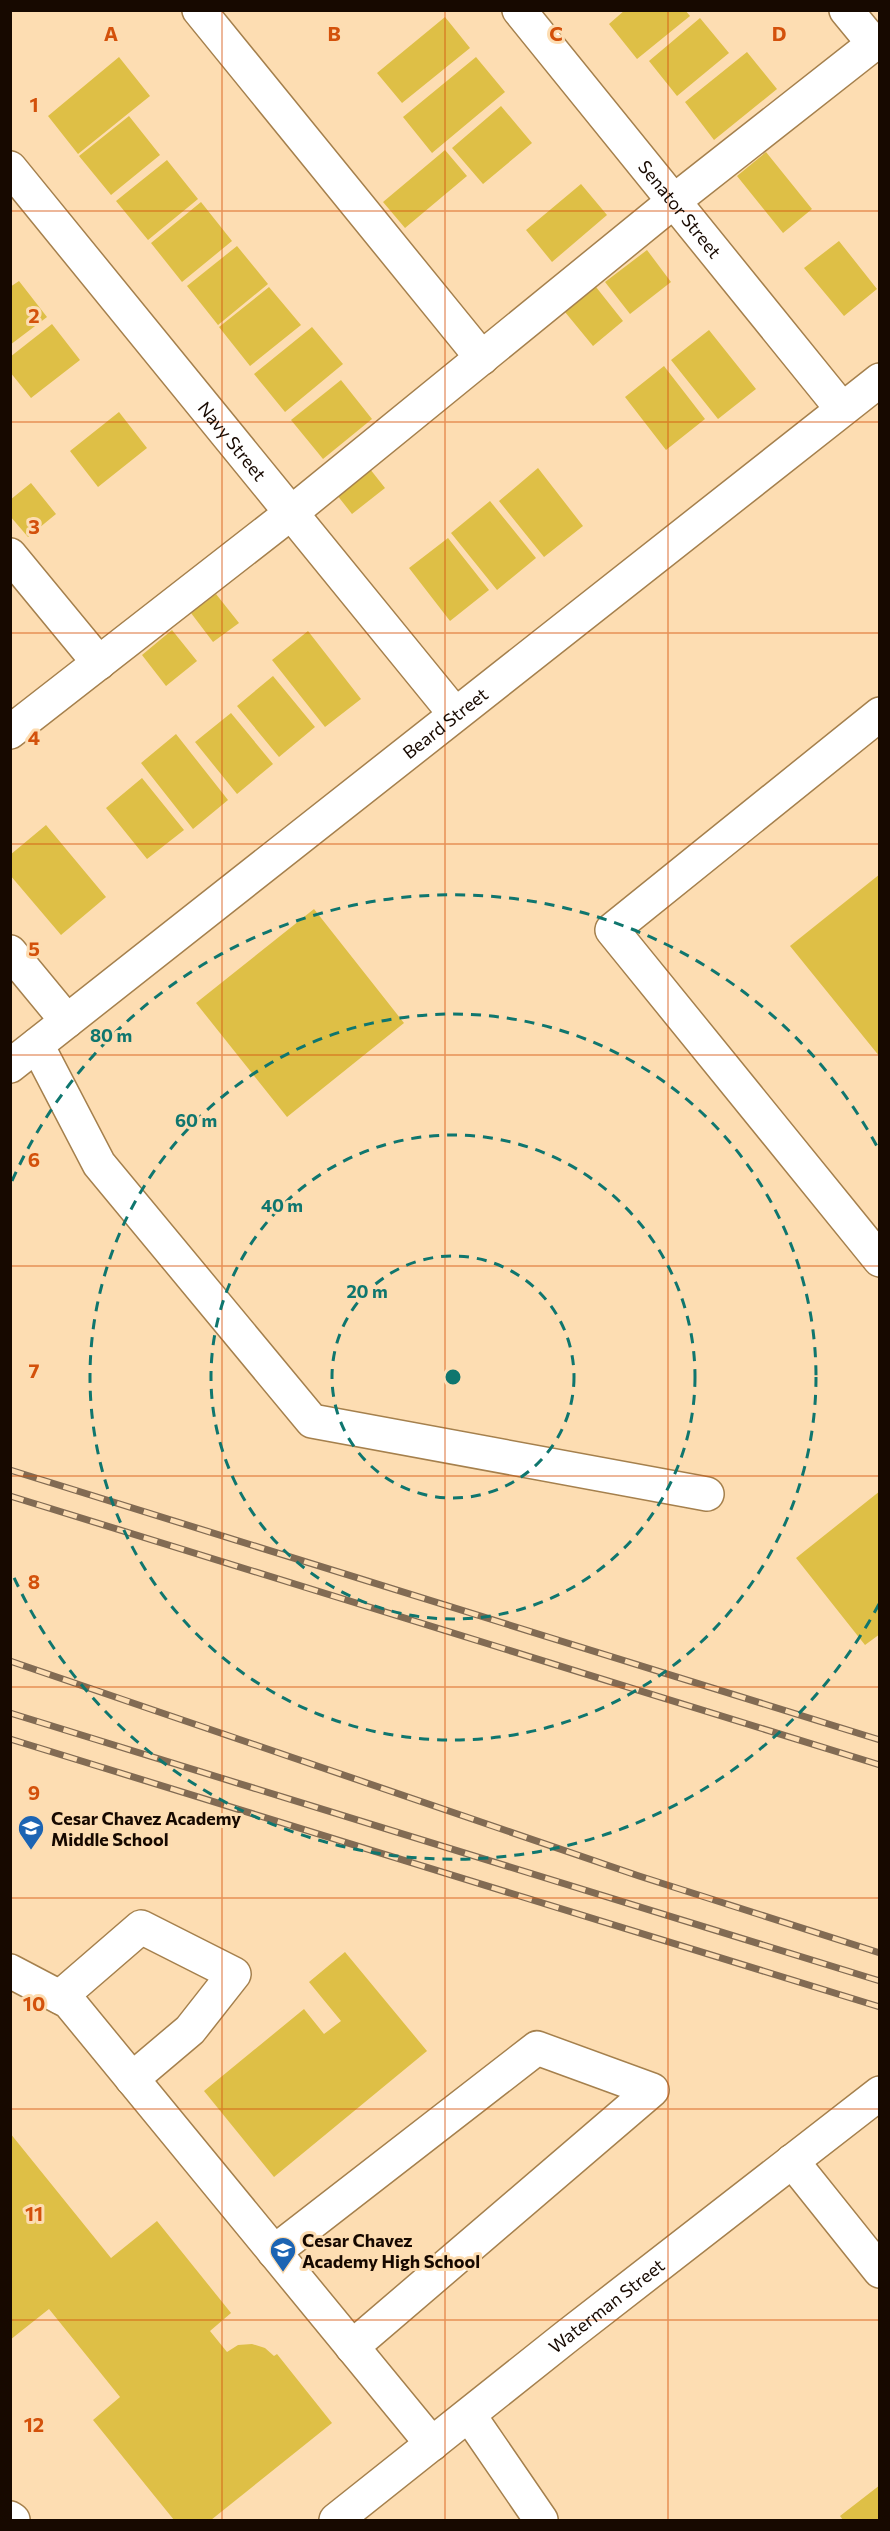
<svg xmlns="http://www.w3.org/2000/svg" width="890" height="2531" font-family="Commissioner,sans-serif">
  <rect width="100%" height="100%" fill="#fdddb2"/>
  <path fill="#debf46" d="M625 10H685L690 16 637 59 609 24Z
    M445 17 470 48 402 103 377 73Z
    M700 18 729 53 677 96 649 61Z
    M747 52 777 89 714 140 685 102Z
    M119 57 150 96 78 154 48 116Z
    M476 57 505 92 432 153 403 117Z
    M501 106 532 143 483 184 452 148Z
    M129 116 160 155 111 195 79 156Z
    M445 150 467 176 405 228 383 202Z
    M766 152 812 209 783 233 737 176Z
    M167 160 198 199 148 240 116 201Z
    M581 184 607 215 552 262 526 230Z
    M201 202 232 241 182 282 151 243Z
    M839 241 877 289 844 316 804 268Z
    M237 246 268 284 218 325 187 286Z
    M647 250 671 282 630 314 605 282Z
    M19 281 47 317 10 345V287Z
    M269 287 301 325 250 366 219 327Z
    M596 287 623 321 593 346 565 312Z
    M52 324 80 360 31 398 10 372V357Z
    M312 327 343 364 285 412 254 374Z
    M709 330 756 389 718 419 671 360Z
    M664 366 705 419 666 450 625 397Z
    M341 380 372 419 323 459 291 420Z
    M119 412 147 448 98 487 70 451Z
    M538 468 583 526 544 557 499 501Z
    M370 469 385 488 352 514 337 495Z
    M31 483 56 514 28 537 10 516V500Z
    M490 501 536 558 497 590 451 533Z
    M448 538 489 590 450 621 409 568Z
    M216 594 239 623 213 642 191 613Z
    M172 630 197 661 166 686 142 655Z
    M308 631 361 699 325 727 272 660Z
    M273 676 315 727 279 757 237 706Z
    M231 713 273 764 237 794 195 742Z
    M176 734 228 800 193 829 141 763Z
    M142 778 184 830 147 859 106 808Z
    M46 825 106 897 61 935 10 875V855Z
    M880 874V1057L790 946Z
    M314 909 404 1023 287 1117 196 1003Z
    M880 1491V1634L865 1645 796 1558Z
    M345 1952 427 2051 274 2177 204 2091 304 2009 324 2034 341 2021 309 1982Z
    M10 2133 111 2258 157 2221 231 2313 210 2331 227 2352 238 2345 252 2344 265 2348 274 2356 277 2354 332 2423 211 2520H174L93 2420 120 2397 49 2309 10 2340Z
    M880 2485V2520H843L840 2516Z"/>
  <g fill="none" stroke-linecap="round" stroke-linejoin="round">
    <g stroke="#a5804d" stroke-width="36">
      <g id="minor">
        <path d="M199 10 482 358"/>
        <path id="s1" d="M519 10 842 409"/>
        <path d="M846 10 874 44"/>
        <path id="s2" d="M10 168 455 714"/>
        <path d="M10 555 99 663"/>
        <path d="M880 714 612 930 880 1260"/>
        <path d="M10 732 291 513 674 201 880 39"/>
        <path d="M10 952 67 1021"/>
        <path d="M37 1045 99 1164 312 1421 707 1494"/>
        <path id="s3" d="M10 1066 880 380"/>
        <path d="M10 1971 69 2002 432 2444"/>
        <path d="M60 1997 141 1927 234 1974 190 2030 132 2079"/>
        <path d="M792 2161 880 2271"/>
        <path d="M274 2252 537 2048 652 2090 352 2347"/>
        <path d="M469 2415 541 2520"/>
        <path d="M10 2518 13 2520"/>
        <path id="s4" d="M336 2520 566 2337 880 2093"/>
      </g>
    </g>
    <use href="#minor" stroke="#fff" stroke-width="33"/>
    <g stroke="#826b53" stroke-width="7">
      <path id="rail" d="M10 1470 880 1740
        M10 1496 880 1765
        M10 1661 639 1876 880 1953
        M10 1713 880 1981
        M10 1739 880 2007"/>
    </g>
    <use href="#rail" stroke="#fdddb2" stroke-width="4.5" stroke-dasharray="14" stroke-linecap="butt"/>
  </g>
  <path fill="none" stroke="#d3510b" stroke-width="1.5" stroke-opacity="0.55" d="M222 10V2520M445 10V2520M668 10V2520M10 211H880M10 422H880M10 633H880M10 844H880M10 1055H880M10 1266H880M10 1476H880M10 1687H880M10 1898H880M10 2109H880M10 2320H880"/>
  <g fill="none" stroke="#0f766e" stroke-width="3" stroke-dasharray="10 8">
    <circle cx="453" cy="1377" r="121"/>
    <circle cx="453" cy="1377" r="242"/>
    <circle cx="453" cy="1377" r="363"/>
    <path d="M879 1604A483 483 0 0 1 12 1573M12 1181A483 483 0 0 1 879 1150"/>
  </g>
  <defs>
    <g id="school-pin" transform="scale(1.35)"><path d="M0 17L-7.5 6A9.5 9.5 0 1 1 7.5 6Z" fill="#1c64b3" stroke="#fdddb2"/><path d="M0-5L7-2L0 1L-7-2ZM-4 1L0 2.5L4 1V4Q0 6-4 4Z" fill="#fff"/></g>
  </defs>
  <g fill-rule="evenodd">
    <use href="#school-pin" x="31" y="1828"/>
    <use href="#school-pin" x="283" y="2250"/>
  </g>
  <g text-anchor="middle" dominant-baseline="central" stroke-width="6" stroke-linejoin="round" paint-order="stroke">
    <g font-size="18" fill="#170900" stroke="#fdddb2">
      <text stroke="none"><textPath href="#s1" startOffset="256">Senator Street</textPath></text>
      <text stroke="none"><textPath href="#s2" startOffset="352">Navy Street</textPath></text>
      <text stroke="none"><textPath href="#s3" startOffset="554">Beard Street</textPath></text>
      <text stroke="none"><textPath href="#s4" startOffset="345">Waterman Street</textPath></text>
    </g>
    <g font-size="18" font-weight="bold" fill="#170900" stroke="#fdddb2" text-anchor="start">
      <text x="51" y="1818">Cesar Chavez Academy<tspan x="51" dy="21">Middle School</tspan></text>
      <text x="302" y="2240">Cesar Chavez<tspan x="302" dy="21">Academy High School</tspan></text>
    </g>
  </g>
  <g font-size="20" text-anchor="middle" font-weight="bold" fill="#d3510b" stroke="#fdddb2" stroke-width="6" stroke-linejoin="round" paint-order="stroke">
    <text x="111" y="41">A</text>
    <text x="334" y="41">B</text>
    <text x="556" y="41">C</text>
    <text x="779" y="41">D</text>
    <text x="34" y="112">1</text>
    <text x="34" y="323">2</text>
    <text x="34" y="534">3</text>
    <text x="34" y="745">4</text>
    <text x="34" y="956">5</text>
    <text x="34" y="1167">6</text>
    <text x="34" y="1378">7</text>
    <text x="34" y="1589">8</text>
    <text x="34" y="1800">9</text>
    <text x="34" y="2011">10</text>
    <text x="34" y="2221">11</text>
    <text x="34" y="2432">12</text>
  </g>
  <circle cx="453" cy="1377" r="9" fill="#0f766e" stroke="#fdddb2" stroke-width="3"/>
  <g font-size="18" text-anchor="middle" font-weight="bold" fill="#0f766e" stroke="#fdddb2" stroke-width="6" stroke-linejoin="round" paint-order="stroke">
    <text x="111" y="1042">80 m</text>
    <text x="196" y="1127">60 m</text>
    <text x="282" y="1212">40 m</text>
    <text x="367" y="1298">20 m</text>
  </g>
  <rect width="890" height="2531" fill="none" stroke="#170900" stroke-width="24"/>
</svg>
